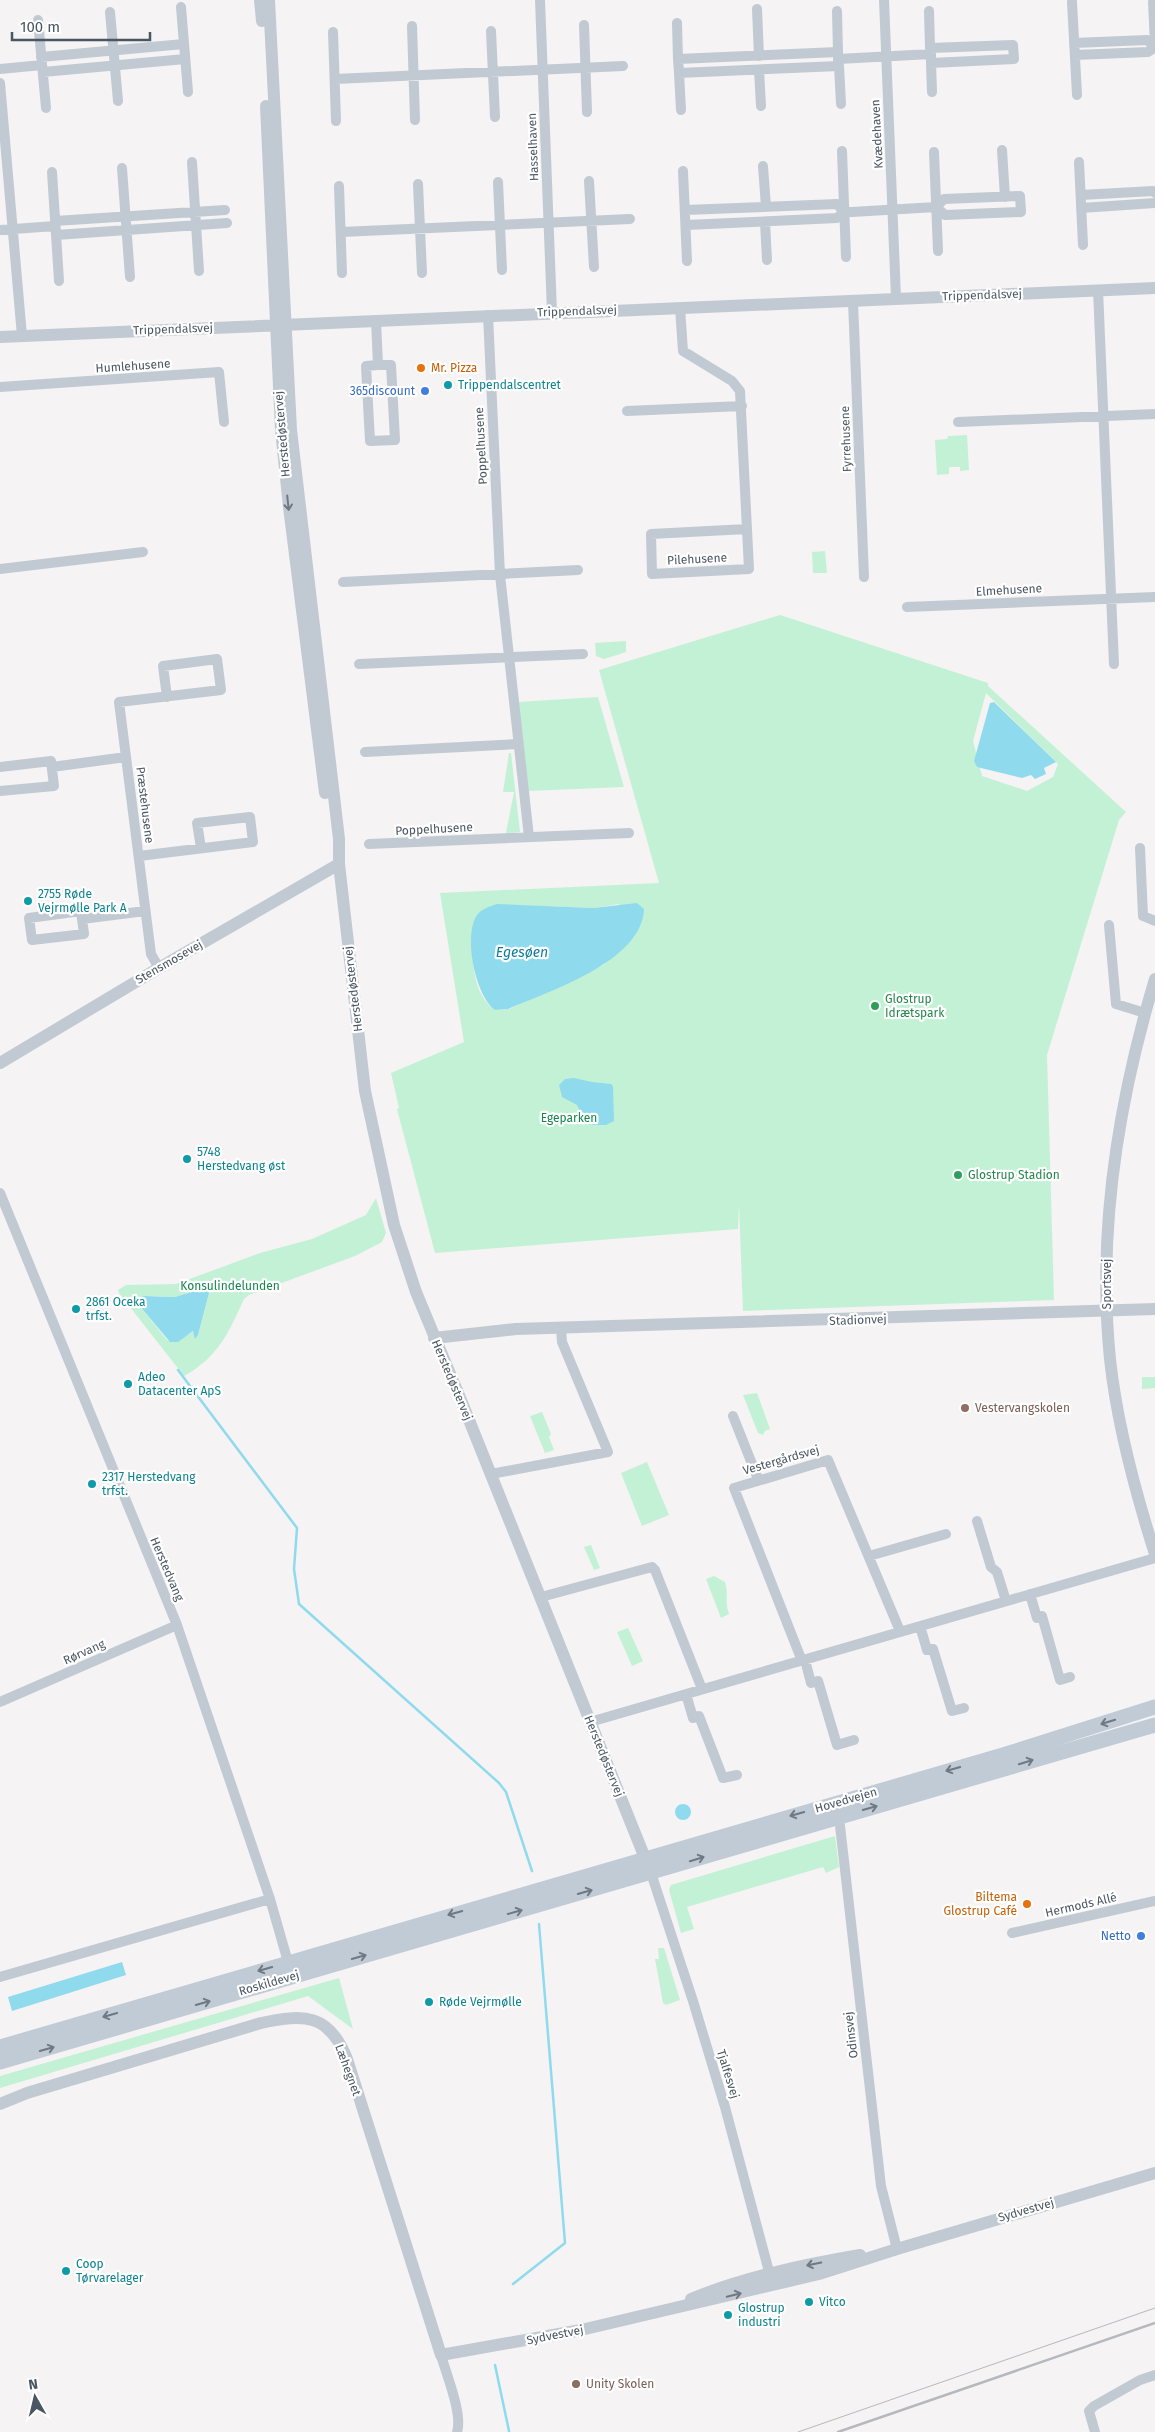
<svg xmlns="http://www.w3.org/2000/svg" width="1155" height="2432" font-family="'Fira Sans',sans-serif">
  <rect width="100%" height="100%" fill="#f5f3f3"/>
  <path fill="#c3f1d5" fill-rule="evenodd" d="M967 435 969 470 960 471V467H949V474L937 475 935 440 947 439 948 436Z
    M825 551 827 573H813L812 552Z
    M780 615 988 683V686L1126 812 1119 820 1047 1055 1054 1300 743 1311 739 1204 738 1229 435 1253 397 1109 399 1108 391 1073 464 1042 440 893 659 883 599 670ZM986 693 1058 764 1053 777 1027 791 982 776 973 741ZM619 904 605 964 509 1009 495 1010C470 992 472 954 473 926L513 905 593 908Z
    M626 641V652L604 659 596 656 595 643Z
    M598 697 624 787 528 791 518 702Z
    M509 753H511L520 832 506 833 514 792H503Z
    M376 1198 386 1233 382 1242 355 1256 249 1295 244 1299C228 1334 218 1357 184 1376L119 1293 118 1290 126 1285 176 1284 260 1253 312 1239 366 1215ZM205 1288 209 1293 198 1335 194 1331 175 1342 167 1340 138 1304 153 1296 175 1297Z
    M1142 1377H1155V1388L1142 1389Z
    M757 1393 770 1429 765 1431 763 1435 758 1433 743 1395Z
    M542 1412 551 1434 549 1437 554 1450 545 1453 530 1416Z
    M647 1462 669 1515 642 1526 621 1473Z
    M591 1545 600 1568 594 1570 584 1547Z
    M714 1576 725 1582C729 1595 724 1600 729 1614L721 1618 706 1579Z
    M628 1628 643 1661 632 1666 617 1632Z
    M835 1836 839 1867 826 1873 823 1867 687 1907 694 1929 681 1933 669 1890 671 1885Z
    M658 1948H664L680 2000 666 2005 663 2003 655 1959H659Z
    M339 1978 353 2029 308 1996 0 2088V2076Z"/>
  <path fill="#90daee" d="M994 702 1056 762 1044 768 1046 774 1035 779 1031 775 1022 778 977 767 974 761 990 703Z
    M637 903 644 909C642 962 549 991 508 1009L495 1010C475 996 463 935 477 915 481 909 491 906 497 904L593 908Z
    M574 1078 592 1082 611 1084 613 1086 614 1121 606 1125H592L584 1119 577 1105 562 1097 559 1085 565 1079Z
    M205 1288 209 1293 198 1335 195 1339 193 1331 178 1342H170L138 1304V1299L143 1296 175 1297Z
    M675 1812a8 8 0 1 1 16 0a8 8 0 1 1-16 0Z
    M122 1962 126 1975 12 2011 8 1997Z"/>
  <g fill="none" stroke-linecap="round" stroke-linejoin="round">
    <path stroke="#90daee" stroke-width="2.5" d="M178 1370 297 1528 294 1569 299 1604 499 1783 506 1792 532 1871
      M513 2284 565 2243 539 1924
      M495 2365 509 2431"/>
    <path stroke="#c1cad2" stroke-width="10" d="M540 0 552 312
      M884 0 896 298
      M1072 2 1077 95
      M1153 2 1155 44
      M181 7 188 92
      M757 9 759 56
      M837 11 838 52
      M929 11 930 48
      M110 12 118 101
      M38 20 46 108
      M677 23 678 59
      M584 25 587 112
      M412 26 415 120
      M491 31 495 117
      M333 32 336 121
      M1074 43 1147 40 1155 47
      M1075 55 1148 52 1155 47
      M41 57 184 44
      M838 59 839 66 679 73 678 59 838 52V59L931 54 930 48 1013 45 1014 59 931 63V54
      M931 63 932 92
      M839 66 841 104
      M0 69 42 65
      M759 70 761 106
      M43 72 185 59
      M679 73 681 110
      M335 79 623 66
      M0 83 22 336
      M1002 150 1005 197
      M842 151 846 257
      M934 152 938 251
      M192 162 199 271
      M1079 162 1083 245
      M763 166 766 207
      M122 168 130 277
      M683 171 687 261
      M52 172 59 281
      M589 181 594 267
      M498 182 502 270
      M418 184 422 273
      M339 186 342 273
      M1081 195 1153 191 1155 193
      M1081 208 1155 203
      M685 210 837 204 844 212H852L936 207 944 199 1020 196 1021 212 945 215 936 207
      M55 221 225 210
      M765 222 767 260
      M686 225 837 218 844 212
      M0 230 55 226
      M341 232 630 219
      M56 235 227 223
      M1098 290 1114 664
      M853 301 864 577
      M680 308 683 351 732 381 740 391 749 569 652 574 651 534 747 529
      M488 315 500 575 529 837
      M376 320 378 365 366 366 370 441 395 440 391 365H378
      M0 387 219 372 224 422
      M627 411 742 406
      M958 422 1155 414
      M0 569 143 552
      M343 582 578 570
      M907 607 1155 597
      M359 664 583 654
      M365 752 518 744
      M0 767 51 761 54 786 0 791
      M52 767 126 757
      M369 844 629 833
      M1140 848 1143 916 1155 921
      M139 856 253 842 250 817 197 823 201 848
      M81 911 84 934 32 940 29 918Z
      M82 919 145 911
      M1109 925 1116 1004 1145 1013
      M159 968 151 954 119 702 221 690 217 659 163 666 167 697
      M0 1193 177 1625 270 1899 288 1962
      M733 1416 758 1479
      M491 1474 608 1452 562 1342 561 1329
      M977 1521 991 1567 997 1572 1006 1601
      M869 1556 946 1534
      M1030 1594 1037 1618 1042 1616 1060 1680 1070 1677
      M541 1597 652 1567 655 1570 702 1689
      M920 1626 927 1650 933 1649 952 1711 964 1708
      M805 1660 811 1683 818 1681 837 1745 854 1740
      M802 1661 734 1488 828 1460 900 1631
      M686 1694 693 1718 699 1716 723 1778 737 1775
      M0 1702 177 1625
      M590 1722 1155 1558
      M839 1817 881 2186 897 2249
      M651 1873 693 2001 725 2107 771 2279
      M1012 1933 1155 1901
      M0 1977 270 1899
      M441 2355C446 2374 463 2414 457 2432
      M1095 2432 1089 2411 1094 2406 1140 2380 1155 2375"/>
    <path stroke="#c1cad2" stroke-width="12" d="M260 0 262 21
      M269 0 291 430 339 839V864L365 1091 394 1225 416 1292 463 1405 649 1868
      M266 106 281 430 289 507 325 793
      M0 337 1155 288
      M1155 979C1118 1102 1097 1230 1110 1359 1117 1425 1135 1491 1155 1554
      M0 1063 159 968 339 864
      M434 1338 516 1329 1155 1309
      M0 2104 27 2093 261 2023C304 2014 329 2013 347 2059L441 2355 581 2330 819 2274 897 2249 1155 2173
      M691 2299C745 2277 802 2265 860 2255"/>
    <path stroke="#c1cbd6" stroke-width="15" d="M0 2047 1003 1755 1155 1707
      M0 2062 1155 1725"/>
    <path stroke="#b5b8bd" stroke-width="1" d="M798 2432 1155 2308"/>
    <path stroke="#b5b8bd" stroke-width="2.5" d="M838 2432 1155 2323"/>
  </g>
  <defs><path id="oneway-shaft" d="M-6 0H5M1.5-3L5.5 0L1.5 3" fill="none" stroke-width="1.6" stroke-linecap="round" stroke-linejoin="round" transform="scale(1.25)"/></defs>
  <g stroke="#6e7983">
    <use href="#oneway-shaft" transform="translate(288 503) rotate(84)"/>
    <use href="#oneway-shaft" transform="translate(814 2264) rotate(168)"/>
    <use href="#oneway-shaft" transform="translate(734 2295) rotate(-14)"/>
  </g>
  <g stroke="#6e7984">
    <use href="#oneway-shaft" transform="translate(1108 1722) rotate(163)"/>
    <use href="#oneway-shaft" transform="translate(1026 1762) rotate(-17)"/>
    <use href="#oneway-shaft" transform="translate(953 1769) rotate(164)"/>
    <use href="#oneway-shaft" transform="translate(870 1808) rotate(-16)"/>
    <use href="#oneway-shaft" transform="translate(797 1814) rotate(164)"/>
    <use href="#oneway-shaft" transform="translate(697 1859) rotate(-17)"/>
    <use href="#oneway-shaft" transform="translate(585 1892) rotate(-16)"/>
    <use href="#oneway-shaft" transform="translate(515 1912) rotate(-16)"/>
    <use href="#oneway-shaft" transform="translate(455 1913) rotate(164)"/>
    <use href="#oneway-shaft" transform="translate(359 1957) rotate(-16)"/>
    <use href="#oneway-shaft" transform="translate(265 1969) rotate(164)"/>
    <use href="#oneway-shaft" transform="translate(203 2003) rotate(-16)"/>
    <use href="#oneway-shaft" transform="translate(110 2015) rotate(164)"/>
    <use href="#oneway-shaft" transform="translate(47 2049) rotate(-16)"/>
  </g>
  <g fill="#e8710a" stroke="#fff" stroke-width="2">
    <circle cx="421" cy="368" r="5"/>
    <circle cx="1027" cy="1904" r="5"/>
  </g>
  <g fill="#0f9aa8" stroke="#fff" stroke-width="2">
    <circle cx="448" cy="385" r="5"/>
    <circle cx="28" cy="901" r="5"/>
    <circle cx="187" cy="1159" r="5"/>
    <circle cx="76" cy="1309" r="5"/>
    <circle cx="128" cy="1384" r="5"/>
    <circle cx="92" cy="1484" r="5"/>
    <circle cx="429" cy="2002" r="5"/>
    <circle cx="66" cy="2271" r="5"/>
    <circle cx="809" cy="2302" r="5"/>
    <circle cx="728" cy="2315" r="5"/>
  </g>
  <g fill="#3f7fe0" stroke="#fff" stroke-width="2">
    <circle cx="425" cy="391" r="5"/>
    <circle cx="1141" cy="1936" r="5"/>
  </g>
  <g fill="#2e9e5b" stroke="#fff" stroke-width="2">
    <circle cx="875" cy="1006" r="5"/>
    <circle cx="958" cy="1175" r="5"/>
  </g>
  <g fill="#8d6e63" stroke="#fff" stroke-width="2">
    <circle cx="965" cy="1408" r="5"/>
    <circle cx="576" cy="2384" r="5"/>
  </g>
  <g text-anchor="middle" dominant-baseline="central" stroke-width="4.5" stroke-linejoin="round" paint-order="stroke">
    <g font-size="12" fill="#4a5661" stroke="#fff">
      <text transform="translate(877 134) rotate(-93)">Kvædehaven</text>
      <text transform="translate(533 147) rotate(-92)">Hasselhaven</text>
      <text transform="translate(982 295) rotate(-2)">Trippendalsvej</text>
      <text transform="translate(577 311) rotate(-2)">Trippendalsvej</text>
      <text transform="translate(173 329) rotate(-2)">Trippendalsvej</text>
      <text transform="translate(133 366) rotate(-4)">Humlehusene</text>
      <text transform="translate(282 434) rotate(-95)">Herstedøstervej</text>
      <text transform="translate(846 439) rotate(-92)">Fyrrehusene</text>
      <text transform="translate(481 446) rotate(-93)">Poppelhusene</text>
      <text transform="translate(697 559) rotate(-3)">Pilehusene</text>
      <text transform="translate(1009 590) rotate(-3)">Elmehusene</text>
      <text transform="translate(145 805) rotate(83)">Præstehusene</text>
      <text transform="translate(434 829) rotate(-3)">Poppelhusene</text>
      <text transform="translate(169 962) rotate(-30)">Stensmosevej</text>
      <text transform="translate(353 989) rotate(-97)">Herstedøstervej</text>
      <text transform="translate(1107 1284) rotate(-90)">Sportsvej</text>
      <text transform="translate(858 1320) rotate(-2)">Stadionvej</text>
      <text transform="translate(452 1380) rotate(67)">Herstedøstervej</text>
      <text transform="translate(781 1460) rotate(-16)">Vestergårdsvej</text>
      <text transform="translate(167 1569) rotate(67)">Herstedvang</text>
      <text transform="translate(84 1652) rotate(-24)">Rørvang</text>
      <text transform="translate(604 1756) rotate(68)">Herstedøstervej</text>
      <text transform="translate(846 1800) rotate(-16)">Hovedvejen</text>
      <text transform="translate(1081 1905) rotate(-13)">Hermods Allé</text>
      <text transform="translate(269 1983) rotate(-16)">Roskildevej</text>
      <text transform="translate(851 2035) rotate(-97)">Odinsvej</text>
      <text transform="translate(348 2070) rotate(70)">Læhegnet</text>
      <text transform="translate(728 2074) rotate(73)">Tjalfesvej</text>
      <text transform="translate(1026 2210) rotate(-16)">Sydvestvej</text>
      <text transform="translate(555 2335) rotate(-11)">Sydvestvej</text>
    </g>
    <g font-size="12" fill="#c56008" stroke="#fff" text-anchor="start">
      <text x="431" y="368">Mr. Pizza</text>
      <text x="1017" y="1897" text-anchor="end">Biltema<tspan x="1017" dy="14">Glostrup Café</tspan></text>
    </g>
    <g font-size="12" fill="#0d838f" stroke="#fff" text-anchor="start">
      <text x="458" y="385">Trippendalscentret</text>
      <text x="38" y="894">2755 Røde<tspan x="38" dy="14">Vejrmølle Park A</tspan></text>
      <text x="197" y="1152">5748<tspan x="197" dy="14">Herstedvang øst</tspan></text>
      <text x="86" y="1302">2861 Oceka<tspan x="86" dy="14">trfst.</tspan></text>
      <text x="138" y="1377">Adeo<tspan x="138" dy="14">Datacenter ApS</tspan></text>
      <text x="102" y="1477">2317 Herstedvang<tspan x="102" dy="14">trfst.</tspan></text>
      <text x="439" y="2002">Røde Vejrmølle</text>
      <text x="76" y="2264">Coop<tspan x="76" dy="14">Tørvarelager</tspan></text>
      <text x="819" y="2302">Vitco</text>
      <text x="738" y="2308">Glostrup<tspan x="738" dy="14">industri</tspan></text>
    </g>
    <g font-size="12" fill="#366cbe" stroke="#fff" text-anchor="end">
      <text x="415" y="391">365discount</text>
      <text x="1131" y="1936">Netto</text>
    </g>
    <g font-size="12" fill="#27864d" stroke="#fff" text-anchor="start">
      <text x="885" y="999">Glostrup<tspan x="885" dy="14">Idrætspark</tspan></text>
      <text x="968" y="1175">Glostrup Stadion</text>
    </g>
    <g font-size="12" fill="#17864f" stroke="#fff">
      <text x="569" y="1118">Egeparken</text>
      <text x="230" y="1286">Konsulindelunden</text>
    </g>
    <g font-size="12" fill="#785e54" stroke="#fff" text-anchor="start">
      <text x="975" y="1408">Vestervangskolen</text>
      <text x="586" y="2384">Unity Skolen</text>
    </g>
    <g font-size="14" font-style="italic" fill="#0c7c9b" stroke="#fff">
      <text x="522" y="952">Egesøen</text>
    </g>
  </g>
  <g transform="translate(35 2397) rotate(352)" stroke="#ffffff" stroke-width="4" paint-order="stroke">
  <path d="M0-4L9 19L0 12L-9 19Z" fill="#4a5661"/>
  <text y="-8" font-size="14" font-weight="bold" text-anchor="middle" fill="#4a5661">N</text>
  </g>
  <path d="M12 32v8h138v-8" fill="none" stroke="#4a5661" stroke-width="2.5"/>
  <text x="20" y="32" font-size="15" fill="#4a5661" stroke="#ffffff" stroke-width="4" paint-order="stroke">100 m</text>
</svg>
